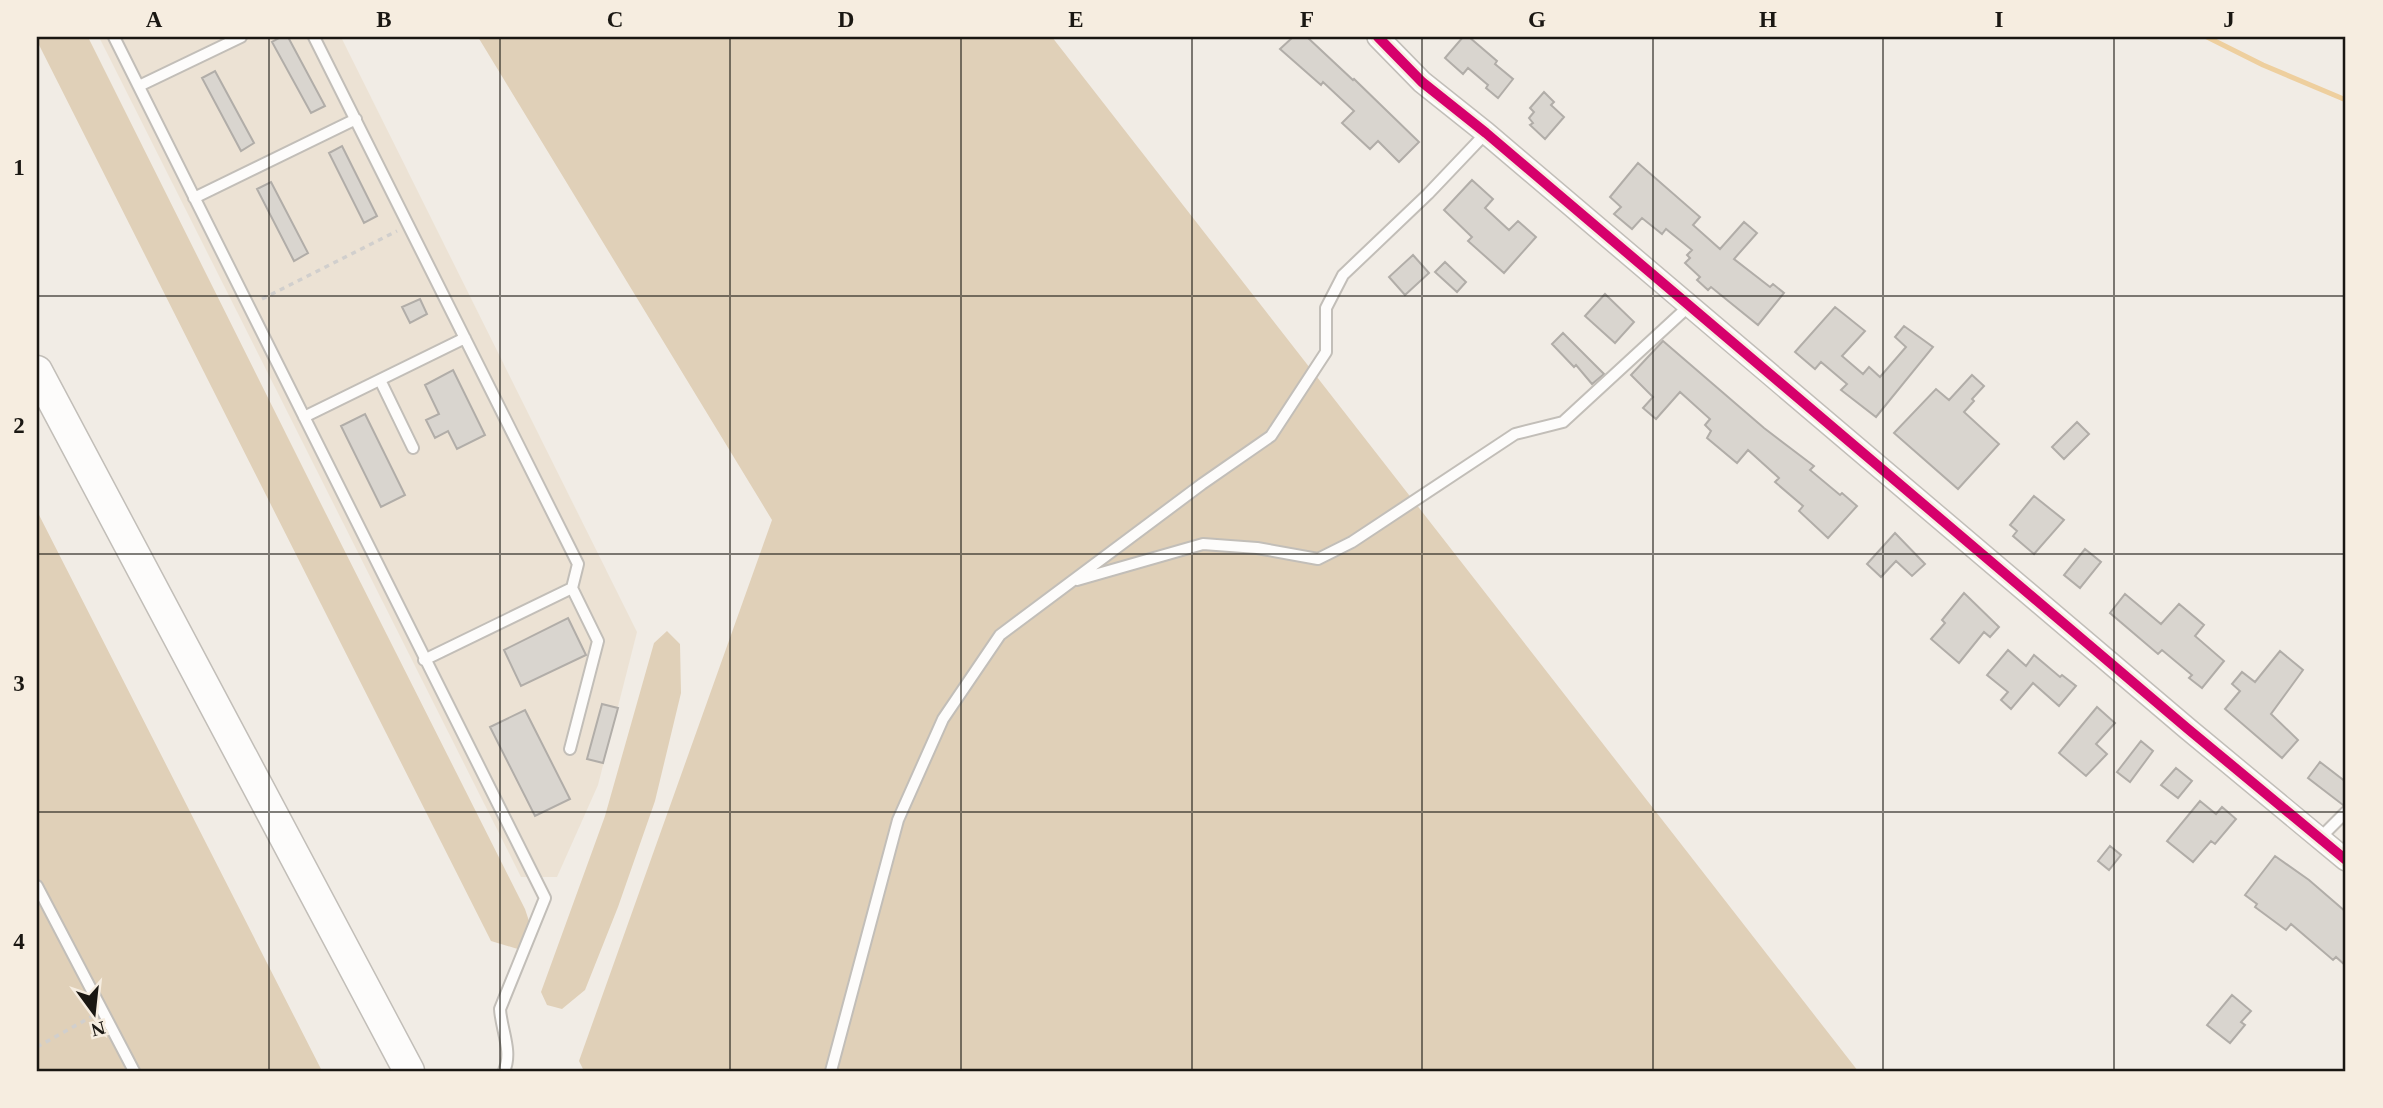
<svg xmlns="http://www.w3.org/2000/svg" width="2383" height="1108" font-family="Georgia,serif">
  <rect width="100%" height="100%" fill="#f1ece5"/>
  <path fill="#ece2d4" d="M99 37H341L637 632 598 785 557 877H521Z"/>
  <path fill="#e0d0b8" d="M37 37H88L317 496 525 909 534 936 521 950 491 941 37 41Z
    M478 37H1052L1858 1071H584L579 1061 772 520Z
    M37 511 322 1071H37Z
    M667 631 680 644 681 693 655 801 618 907 585 990 562 1009 547 1005 541 992 605 816 654 643Z"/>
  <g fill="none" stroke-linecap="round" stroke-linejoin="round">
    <path stroke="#eecf9e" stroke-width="5" d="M2207 37 2263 65 2346 100"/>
  </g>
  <path fill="#d9d5cf" stroke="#b1ada8" stroke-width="2" d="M281 37H288L325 106 311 113 272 42Z
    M1293 37H1307L1353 80 1354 79 1419 142 1399 162 1378 141 1370 149 1342 123 1354 111 1323 82 1321 85 1280 49Z
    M1463 37H1469L1497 61 1495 64 1513 79 1498 98 1486 88 1488 85 1468 68 1463 74 1445 58Z
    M215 71 254 143 241 151 202 78Z
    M1544 92 1554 102 1551 105 1564 117 1545 139 1530 125 1533 123 1529 118 1534 112 1530 108Z
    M342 146 377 216 364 223 329 153Z
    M1638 163 1700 217 1693 225 1720 249 1744 222 1757 233 1734 259 1770 287 1773 284 1784 293 1758 325 1711 287 1708 290 1697 280 1700 277 1685 263 1690 258 1687 255 1692 250 1666 229 1662 234 1642 218 1632 229 1614 214 1621 207 1610 197Z
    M1472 180 1493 199 1485 208 1509 230 1518 221 1536 237 1504 273 1468 241 1472 237 1444 210Z
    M271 182 308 253 294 261 257 189Z
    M1413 255 1429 273 1405 295 1389 277Z
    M1445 262 1466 282 1457 292 1435 272Z
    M1605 294 1634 322 1615 343 1585 316Z
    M420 299 427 314 410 323 402 307Z
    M1835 307 1865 331 1842 356 1863 374 1869 367 1880 377 1906 347 1895 337 1904 326 1933 347 1876 417 1841 390 1847 384 1821 362 1815 369 1795 352Z
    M1563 333 1604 374 1592 384 1576 365 1574 367 1552 344Z
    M1663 341 1764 428 1814 466 1810 470 1840 495 1842 493 1857 506 1828 538 1799 511 1803 506 1775 482 1779 478 1748 450 1737 463 1707 438 1711 431 1705 425 1710 419 1680 392 1656 419 1643 408 1653 397 1631 375Z
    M453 370 485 435 457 449 448 431 435 438 426 420 439 414 425 385Z
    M1972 375 1984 386 1972 399 1974 401 1964 412 1999 444 1958 489 1894 433 1936 389 1949 400Z
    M365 414 405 495 381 507 341 426Z
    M2077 422 2089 434 2064 459 2052 447Z
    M2034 496 2064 520 2034 554 2013 536 2017 531 2010 525Z
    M1895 533 1925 564 1912 576 1896 561 1881 577 1867 564Z
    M2085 549 2101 562 2080 588 2064 575Z
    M1964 593 1999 627 1990 637 1984 632 1959 663 1931 639 1945 623 1942 620Z
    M2125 594 2161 624 2179 604 2204 625 2195 636 2224 661 2202 688 2189 678 2192 675 2162 650 2158 654 2110 613Z
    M568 618 586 655 521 686 504 650Z
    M2008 650 2026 666 2034 655 2060 677 2062 675 2076 686 2059 706 2033 683 2011 709 2001 700 2008 692 1987 675Z
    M2280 651 2303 670 2271 714 2298 740 2282 758 2225 709 2240 691 2232 684 2242 672 2255 682Z
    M602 704 618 708 603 763 587 759Z
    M2097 707 2115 723 2096 744 2107 754 2086 776 2059 753Z
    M525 710 570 799 535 816 490 727Z
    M2141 741 2153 751 2130 782 2117 772Z
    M2320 762 2346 782V804L2343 805 2308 778Z
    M2176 768 2192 781 2178 798 2161 785Z
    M2200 801 2216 814 2222 807 2236 819 2215 844 2211 841 2193 862 2167 841Z
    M2110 846 2121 855 2109 870 2098 861Z
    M2275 856 2309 880 2346 912V966L2336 957 2333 960 2291 924 2286 930 2255 907 2257 904 2245 895Z
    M2232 995 2251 1011 2241 1022 2245 1025 2230 1043 2207 1025Z"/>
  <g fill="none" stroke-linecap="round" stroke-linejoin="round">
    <g stroke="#c2beb8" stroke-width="14">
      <path id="service" d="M114 37 545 898 500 1009C501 1029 513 1052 504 1071
        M314 37 578 564 572 588 424 660
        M139 86 241 37
        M194 198 356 119
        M380 380 413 448
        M304 417 465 338
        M1077 580 1203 544 1257 548 1318 559 1352 542 1515 434 1563 422 1689 306
        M570 749 598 641 572 588
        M2320 838 2346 812
        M37 886 134 1071
        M831 1071 898 820 943 719 1000 635 1202 484 1271 436 1326 352V308L1343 275 1428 194 1486 133"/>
    </g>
    <g stroke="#c2beb8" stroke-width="24">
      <path id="minor" d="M1378 37 1422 82 1486 133 2188 729 2346 860"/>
    </g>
    <g stroke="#c2beb8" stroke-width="33">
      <path id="secondary" d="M37 371 409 1071"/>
    </g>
    <path stroke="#d1cfcd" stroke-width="3.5" stroke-dasharray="5 5" stroke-linecap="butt" d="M262 299 397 231
      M37 1047 91 1017"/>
    <use href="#service" stroke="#fdfcfb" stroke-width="10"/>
    <use href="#minor" stroke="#fdfcfb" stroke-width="21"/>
    <use href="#secondary" stroke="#fdfcfb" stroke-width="30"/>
    <g stroke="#f6ede0" stroke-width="15">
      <path id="cycleway" d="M1378 37 1422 82 1486 133 2188 729 2346 860"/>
    </g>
    <use href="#cycleway" stroke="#d6006c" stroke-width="10"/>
  </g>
  <path fill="none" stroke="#1a1712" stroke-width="2" stroke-opacity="0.55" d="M269 37V1071M500 37V1071M730 37V1071M961 37V1071M1192 37V1071M1422 37V1071M1653 37V1071M1883 37V1071M2114 37V1071M37 296H2346M37 554H2346M37 812H2346"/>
  <rect width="2383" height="1108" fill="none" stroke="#f6ede0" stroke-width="77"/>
  <g transform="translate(94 1013) rotate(165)" stroke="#f6ede0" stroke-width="5" paint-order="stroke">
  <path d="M0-5L12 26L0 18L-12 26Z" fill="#1a1712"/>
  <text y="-10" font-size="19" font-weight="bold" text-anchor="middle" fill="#1a1712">N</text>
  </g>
  <rect x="38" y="38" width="2306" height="1032" fill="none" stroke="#1a1712" stroke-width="2.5"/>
  <g font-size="23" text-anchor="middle" font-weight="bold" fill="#1a1712">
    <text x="154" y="27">A</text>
    <text x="384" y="27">B</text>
    <text x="615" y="27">C</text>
    <text x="846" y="27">D</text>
    <text x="1076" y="27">E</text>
    <text x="1307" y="27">F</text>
    <text x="1537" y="27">G</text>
    <text x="1768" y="27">H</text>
    <text x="1999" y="27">I</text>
    <text x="2229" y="27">J</text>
    <text x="19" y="175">1</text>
    <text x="19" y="433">2</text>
    <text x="19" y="691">3</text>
    <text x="19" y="949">4</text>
  </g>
</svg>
